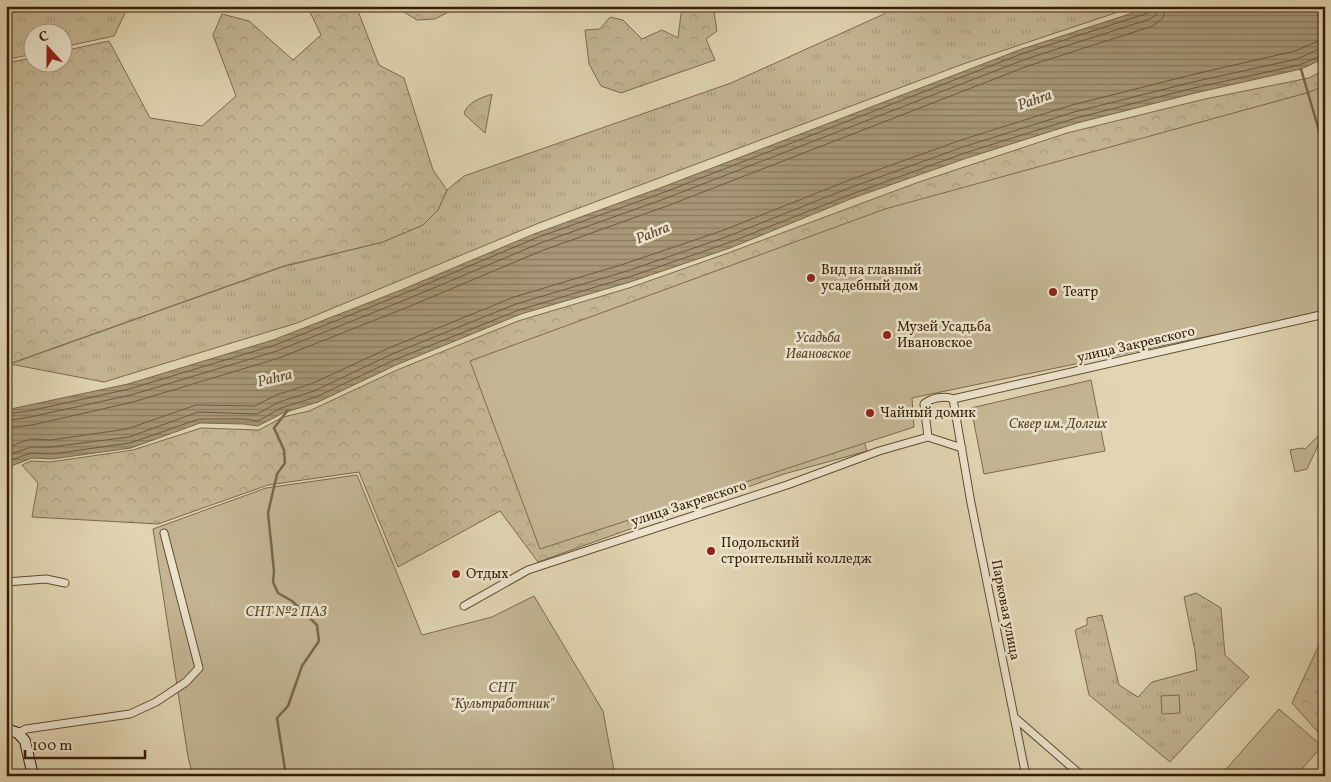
<svg xmlns="http://www.w3.org/2000/svg" width="1331" height="782" font-family="Vollkorn,serif">
  <defs>
    <pattern id="grass-tufts" width="24" height="20" patternUnits="userSpaceOnUse" patternTransform="scale(1.25)"><rect width="24" height="20" fill="#c4b695"/><path d="M3 7l-1-3M5 7V3M7 7l1-3M15 17l-1-3M17 17v-4M19 17l1-3" fill="none" stroke="#a99c7f"/></pattern>
    <pattern id="forest-crowns" width="20" height="18" patternUnits="userSpaceOnUse" patternTransform="scale(1.25)"><rect width="20" height="18" fill="#c4b695"/><path d="M2 6a3 3 0 1 1 6 0M12 15a3 3 0 1 1 6 0" fill="none" stroke="#a99c7f"/></pattern>
    <pattern id="water-rules" width="6" height="5" patternUnits="userSpaceOnUse" patternTransform="scale(1.25)"><rect width="6" height="5" fill="#a79778"/><path d="M0 2.5h6" fill="none" stroke="#897b60"/></pattern>
  </defs>
  <rect width="100%" height="100%" fill="#e1d5b3"/>
  <filter id="stains"><feTurbulence type="fractalNoise" baseFrequency=".004" numOctaves="4"/><feColorMatrix values="0 0 0 0 .2 0 0 0 0 .09 0 0 0 0 .02 0 0 0 .5 -.17"/></filter>
  <radialGradient id="worn" r=".72"><stop offset=".6" stop-color="#630" stop-opacity="0"/><stop offset="1" stop-color="#630" stop-opacity=".3"/></radialGradient>
  <path fill="url(#grass-tufts)" stroke="#7d6a4d" d="M6 6H136L127 9 114 36 63 47 62 32H32V54L6 60Z
    M888 6H1136L966 63 539 223 297 323 104 382 10 364 282 267 382 242 423 225 438 210 447 190 464 176 731 83 884 14Z
    M1196 593 1221 608 1225 655 1249 677 1170 762 1089 695 1075 630 1087 625V618L1102 615 1119 685 1138 697 1152 682 1197 670 1195 651 1184 597Z"/>
  <path fill="url(#forest-crowns)" stroke="#7d6a4d" d="M307 6H356L379 65 404 78 433 170 447 190 438 210 423 225 383 242 284 266 6 365V63L32 58V62H62L63 51 109 41 150 118 202 126 236 96 213 35 222 14 249 21 293 60 321 35Z
    M400 6H460L435 19 417 20 402 11Z
    M682 6H713L717 31 706 39 715 60 621 93 601 86 589 64 585 30 600 29 610 17 623 20 642 39 662 30 678 38Z
    M1325 70V304L853 405 867 451 784 474 538 562 500 511 398 567 359 472 268 485 158 524 32 517 38 483 22 465 31 461 50 462 133 450 201 428 259 430 283 417 309 411 397 370 518 321 629 288 728 253 919 182 1067 133 1205 99 1309 78Z
    M492 94 485 133 464 114C467 102 481 98 492 94Z
    M1325 632V740L1292 703Z"/>
  <path fill="#c4b695" stroke="#7d6a4d" d="M1325 85V312L912 398 914 427 540 549 470 361 885 209 1310 92Z
    M1091 380 1105 451 984 474 971 408Z
    M1319 435 1322 437 1307 469 1295 472 1290 450 1302 448 1305 449Z
    M357 475 422 635 492 617 534 596 603 711 615 776H193L188 757 153 529 266 488Z
    M1179 695 1180 713 1162 714 1161 696Z
    M1279 709 1322 746 1296 776H1220Z"/>
  <path fill="url(#water-rules)" stroke="#7a674a" d="M1154 6H1325V58L1301 69 1195 93 1077 123 967 158 853 198 730 248 630 282 521 314 396 365 318 402 283 413 258 426 244 424 200 423 131 448 52 459 32 458 6 468V410L128 384 273 340 401 290 534 234 660 188 1022 49Z"/>
  <g fill="none" stroke-linecap="round" stroke-linejoin="round">
    <path stroke="#6e5a3e" stroke-width="1" d="M6 414 29 411 129 389 275 345 403 294 536 238 662 193 1024 53 1148 13 1151 11 1152 6
      M6 421 30 417 131 395 277 351 405 300 538 244 664 199 1026 59 1150 19 1157 14 1158 6
      M6 428 32 425 133 402 279 358 408 307 541 251 667 206 1028 66 1153 26 1163 18 1166 6
      M6 448 30 439 51 440 127 429 196 405 255 406 276 395 311 384 389 348 514 297 624 264 724 230 847 181 961 140 1072 105 1191 75 1295 51 1316 42 1325 40
      M6 456 31 447H51L129 437 198 412 257 414 279 402 314 391 392 354 516 304 627 271 726 237 849 188 963 147 1074 112 1193 82 1297 59 1319 49 1325 48
      M6 462 31 453 52 454 130 443 199 419H244L258 421 281 408 316 397 394 360 519 310 629 277 728 243 852 194 965 153 1076 118 1194 88 1299 65 1325 54"/>
    <path stroke="#7a674a" stroke-width="2.5" d="M1301 69 1325 151
      M286 776 277 718 288 706 302 666 319 641 317 625 292 601 278 593 273 582 274 571 268 513 277 474 285 463 284 450 274 428 288 410"/>
    <g stroke="#614c30" stroke-width="9">
      <path id="street" d="M953 399 1325 314
        M962 448 928 437 924 404C931 398 945 395 953 399L971 503 1026 776
        M6 582 46 579 65 583
        M464 606 528 570 787 485 879 451 928 437
        M1014 717 1082 776
        M18 733 26 729 130 714 156 702 186 682 199 668 164 533"/>
    </g>
    <g stroke="#361e05" stroke-width="12">
      <path id="secondary" d="M6 729 18 733 25 741 33 776"/>
    </g>
    <use href="#street" stroke="#ece4ce" stroke-width="7"/>
    <use href="#secondary" stroke="#ece4ce" stroke-width="10"/>
  </g>
  <g fill="#8f2418" stroke="#ece4ce" stroke-width="2">
    <circle cx="811" cy="278" r="5"/>
    <circle cx="1053" cy="292" r="5"/>
    <circle cx="887" cy="335" r="5"/>
    <circle cx="870" cy="413" r="5"/>
    <circle cx="711" cy="551" r="5"/>
    <circle cx="456" cy="574" r="5"/>
  </g>
  <g text-anchor="middle" dominant-baseline="central" stroke-width="5" stroke-linejoin="round" paint-order="stroke">
    <g font-size="14" fill="#361e05" stroke="#ece4ce" text-anchor="start">
      <text x="821" y="270">Вид на главный<tspan x="821" dy="16">усадебный дом</tspan></text>
      <text x="1063" y="292">Театр</text>
      <text x="897" y="327">Музей Усадьба<tspan x="897" dy="16">Ивановское</tspan></text>
      <text x="880" y="413">Чайный домик</text>
      <text x="721" y="543">Подольский<tspan x="721" dy="16">строительный колледж</tspan></text>
      <text x="466" y="574">Отдых</text>
    </g>
    <g font-size="14" font-style="italic" fill="#5a4429" stroke="#ece4ce">
      <text x="818" y="338">Усадьба<tspan x="818" dy="16">Ивановское</tspan></text>
      <text x="1058" y="424">Сквер им. Долгих</text>
      <text x="286" y="612">СНТ №2 ПАЗ</text>
      <text x="502" y="688">СНТ<tspan x="502" dy="16">"Культработник"</tspan></text>
    </g>
    <g font-size="14" fill="#361e05" stroke="#ece4ce">
      <text transform="translate(1136 345) rotate(-13)">улица Закревского</text>
      <text transform="translate(689 504) rotate(-18)">улица Закревского</text>
      <text transform="translate(1005 610) rotate(79)">Парковая улица</text>
    </g>
    <g font-size="15" font-style="italic" fill="#5e482d" stroke="#ece4ce">
      <text transform="translate(1035 101) rotate(-19)">Pahra</text>
      <text transform="translate(653 234) rotate(-22)">Pahra</text>
      <text transform="translate(275 379) rotate(-13)">Pahra</text>
    </g>
  </g>
  <rect width="1331" height="782" fill="none" stroke="#e1d5b3" stroke-width="25"/>
  <rect x="8" y="8" width="1316" height="767" fill="none" stroke="#361e05" stroke-width="2.5"/>
  <rect x="12" y="12" width="1306" height="757" fill="none" stroke="#361e05"/>
  <g transform="translate(48 48) rotate(339)"><circle r="24" fill="#ece4ce" stroke="#a3957e"/>
  <path d="M0-4L9 19L0 12L-9 19Z" fill="#8f2418"/>
  <text y="-8" font-size="14" font-weight="bold" text-anchor="middle" fill="#361e05">С</text>
  </g>
  <path d="M25 750v8h120v-8" fill="none" stroke="#361e05" stroke-width="2.5"/>
  <text x="32" y="750" font-size="15" fill="#361e05" stroke="#ece4ce" stroke-width="4" paint-order="stroke">100 m</text>
  <rect width="100%" height="100%" filter="url(#stains)"/>
  <rect width="100%" height="100%" fill="url(#worn)"/>
</svg>
